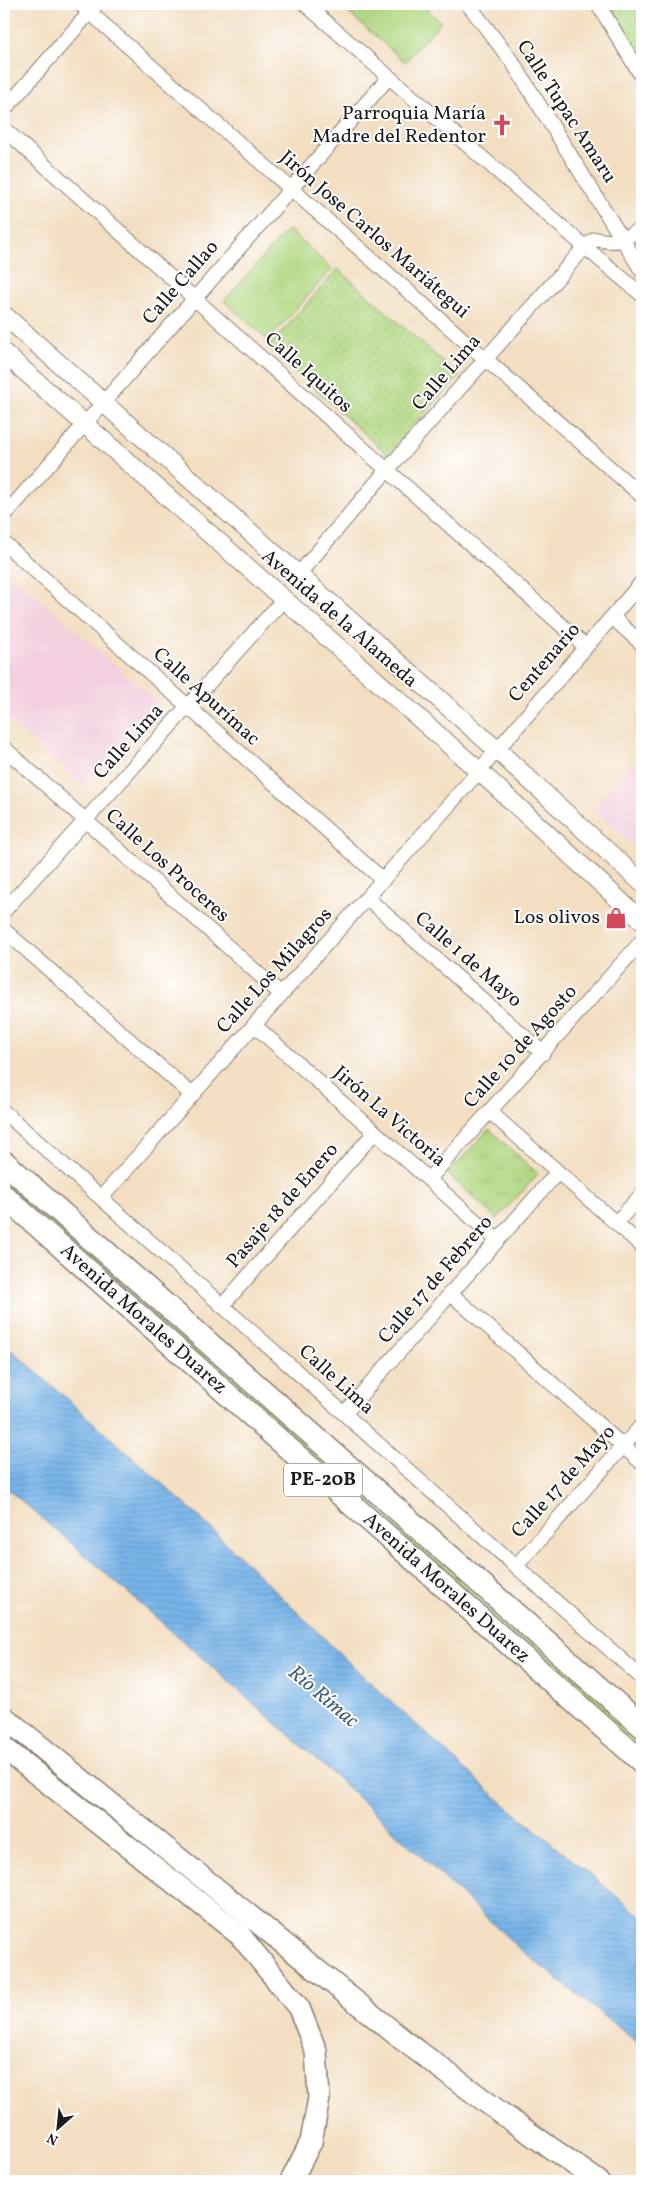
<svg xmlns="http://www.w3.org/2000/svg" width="646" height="2185" font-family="Vollkorn,serif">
  <defs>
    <pattern id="grass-tufts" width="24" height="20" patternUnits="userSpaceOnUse" patternTransform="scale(1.25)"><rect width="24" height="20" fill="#b0d781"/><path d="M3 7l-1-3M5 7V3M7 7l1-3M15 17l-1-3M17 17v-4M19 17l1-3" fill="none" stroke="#97b86f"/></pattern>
    <pattern id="park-dots" width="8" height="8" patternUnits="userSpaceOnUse" patternTransform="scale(1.25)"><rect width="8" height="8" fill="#b0d781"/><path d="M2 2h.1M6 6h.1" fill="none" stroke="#97b86f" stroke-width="1.8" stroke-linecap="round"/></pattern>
    <pattern id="water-rules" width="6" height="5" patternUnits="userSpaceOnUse" patternTransform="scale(1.25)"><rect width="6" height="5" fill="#77b4e9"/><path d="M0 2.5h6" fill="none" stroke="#669ac7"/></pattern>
  </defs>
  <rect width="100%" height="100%" fill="#fff"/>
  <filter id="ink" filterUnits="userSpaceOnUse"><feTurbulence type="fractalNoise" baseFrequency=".02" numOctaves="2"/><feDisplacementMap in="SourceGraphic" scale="10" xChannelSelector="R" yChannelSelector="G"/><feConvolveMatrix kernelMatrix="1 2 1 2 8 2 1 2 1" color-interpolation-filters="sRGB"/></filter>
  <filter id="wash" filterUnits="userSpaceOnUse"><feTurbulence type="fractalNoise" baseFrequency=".0096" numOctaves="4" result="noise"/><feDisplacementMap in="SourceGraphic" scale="20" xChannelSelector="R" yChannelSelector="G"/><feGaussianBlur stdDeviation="1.12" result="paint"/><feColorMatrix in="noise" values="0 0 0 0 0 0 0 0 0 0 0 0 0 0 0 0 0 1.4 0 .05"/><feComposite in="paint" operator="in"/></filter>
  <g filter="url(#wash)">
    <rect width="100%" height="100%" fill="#f3dec1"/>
    <path fill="#f3cfdf" d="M4 568 158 703 84 786 4 716Z
      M642 755V853L592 808Z"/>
    <path fill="url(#grass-tufts)" stroke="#667a4e" d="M489 1129 538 1174 497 1219 448 1174Z
      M4 1169 642 1735V1753L4 1185Z"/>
    <path fill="url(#park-dots)" stroke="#667a4e" d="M615 4H642V61L614 14Z
      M338 269 459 376 388 455 268 347Z"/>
    <path fill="#b0d781" stroke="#667a4e" d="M346 4H421L441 22 405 62 343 8Z
      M288 229 332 269 268 340 224 301Z"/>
    <path fill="url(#water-rules)" stroke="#4a6882" d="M4 1343 196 1514 364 1677 499 1800 642 1917V2046L522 1951 331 1772 100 1568 4 1486Z"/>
  </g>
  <g filter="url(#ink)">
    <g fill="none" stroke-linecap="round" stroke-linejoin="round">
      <g stroke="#887d6e" stroke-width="16">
        <path id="minor" d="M80 4 642 496
          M305 4 585 247 642 295
          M468 4 513 63 642 271
          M598 4 642 77
          M4 110 97 4
          M4 129 586 647
          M4 516 389 77
          M4 543 383 880
          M298 575 387 470 585 247 595 239C619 244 622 240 642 228
          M612 617 642 644
          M4 748 281 994
          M367 898 543 1053
          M4 911 284 599
          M4 930 192 1095
          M254 1025 497 1240
          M4 1112 642 1678
          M490 1112 642 1246
          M429 1179 642 941
          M101 1198 479 771 642 582
          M616 1223 642 1194
          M450 1293 642 1463
          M222 1306 375 1132
          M344 1414 558 1172
          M516 1566 642 1425"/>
      </g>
      <g stroke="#887d6e" stroke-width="20">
        <path id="tertiary" d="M4 315 497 750 642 883
          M4 353 479 771 642 921"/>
      </g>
      <g stroke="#887d6e" stroke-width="24">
        <path id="primary" d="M4 1717 403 2040 501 2113 598 2181
          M4 1748 240 1935 299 2008 316 2051 319 2098 311 2142 291 2181"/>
      </g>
      <g stroke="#887d6e" stroke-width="25">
        <g id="trunk">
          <path d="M4 1162 642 1726"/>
          <path id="s1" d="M4 1196 642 1762"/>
        </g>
      </g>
      <use href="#minor" stroke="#fff" stroke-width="14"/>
      <use href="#tertiary" stroke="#fff" stroke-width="18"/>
      <use href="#primary" stroke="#fff" stroke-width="21"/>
      <use href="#trunk" stroke="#fff" stroke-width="22"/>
    </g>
  </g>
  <defs>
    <g id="church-bare" transform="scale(1.725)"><path d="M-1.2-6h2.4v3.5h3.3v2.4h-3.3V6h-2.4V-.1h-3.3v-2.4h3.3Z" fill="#d1495b" stroke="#fff" stroke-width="2.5" paint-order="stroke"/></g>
    <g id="shop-bare" transform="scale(1.725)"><path d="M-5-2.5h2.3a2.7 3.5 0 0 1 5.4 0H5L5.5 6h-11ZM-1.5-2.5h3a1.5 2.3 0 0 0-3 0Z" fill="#d1495b" stroke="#fff" stroke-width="2.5" paint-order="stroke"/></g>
  </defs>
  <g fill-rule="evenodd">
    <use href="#church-bare" x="502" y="125"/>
    <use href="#shop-bare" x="616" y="918"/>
  </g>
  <g text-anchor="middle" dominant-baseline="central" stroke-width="4" stroke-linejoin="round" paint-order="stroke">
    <rect fill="#fff" stroke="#606060" stroke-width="1" x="284" y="1463.5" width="78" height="33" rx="4"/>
    <g font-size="19" font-weight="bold" fill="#1c1c1c">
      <text x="323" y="1480">PE-20B</text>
    </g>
    <g font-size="20" fill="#1c1c1c" stroke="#fff">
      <text transform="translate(566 112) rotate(57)">Calle Tupac Amaru</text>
      <text transform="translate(374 235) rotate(41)">Jirón Jose Carlos Mariátegui</text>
      <text transform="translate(181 283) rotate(-49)">Calle Callao</text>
      <text transform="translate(308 373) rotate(42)">Calle Iquitos</text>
      <text transform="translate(447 373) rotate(-49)">Calle Lima</text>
      <text transform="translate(339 619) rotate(41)">Avenida de la Alameda</text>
      <text transform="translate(545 663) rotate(-49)">Centenario</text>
      <text transform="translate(206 697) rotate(42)">Calle Apurímac</text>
      <text transform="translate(129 742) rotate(-48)">Calle Lima</text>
      <text transform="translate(167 866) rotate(42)">Calle Los Proceres</text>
      <text transform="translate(468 960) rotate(41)">Calle 1 de Mayo</text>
      <text transform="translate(275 971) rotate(-48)">Calle Los Milagros</text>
      <text transform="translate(521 1047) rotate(-48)">Calle 10 de Agosto</text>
      <text transform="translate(389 1117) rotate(41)">Jirón La Victoria</text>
      <text transform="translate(283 1206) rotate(-49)">Pasaje 18 de Enero</text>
      <text transform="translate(436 1280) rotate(-49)">Calle 17 de Febrero</text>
      <text stroke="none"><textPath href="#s1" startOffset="186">Avenida Morales Duarez</textPath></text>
      <text transform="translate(336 1380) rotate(42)">Calle Lima</text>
      <text transform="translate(564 1482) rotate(-48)">Calle 17 de Mayo</text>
      <text stroke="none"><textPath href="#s1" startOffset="591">Avenida Morales Duarez</textPath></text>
    </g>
    <g font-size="20" fill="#1c1c1c" stroke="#fff" text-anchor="end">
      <text x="486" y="114">Parroquia María<tspan x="486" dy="23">Madre del Redentor</tspan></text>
      <text x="600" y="918">Los olivos</text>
    </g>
    <g font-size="21" font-style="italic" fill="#456078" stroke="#fff">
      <text transform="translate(323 1697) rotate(40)">Río Rímac</text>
    </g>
  </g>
  <rect width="646" height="2185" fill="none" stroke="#fff" stroke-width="20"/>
  <g transform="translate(58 2128) rotate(207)" stroke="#ffffff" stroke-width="4" paint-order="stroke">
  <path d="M0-4L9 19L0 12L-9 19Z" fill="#1c1c1c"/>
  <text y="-8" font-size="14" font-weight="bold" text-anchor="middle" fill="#1c1c1c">N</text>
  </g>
</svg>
